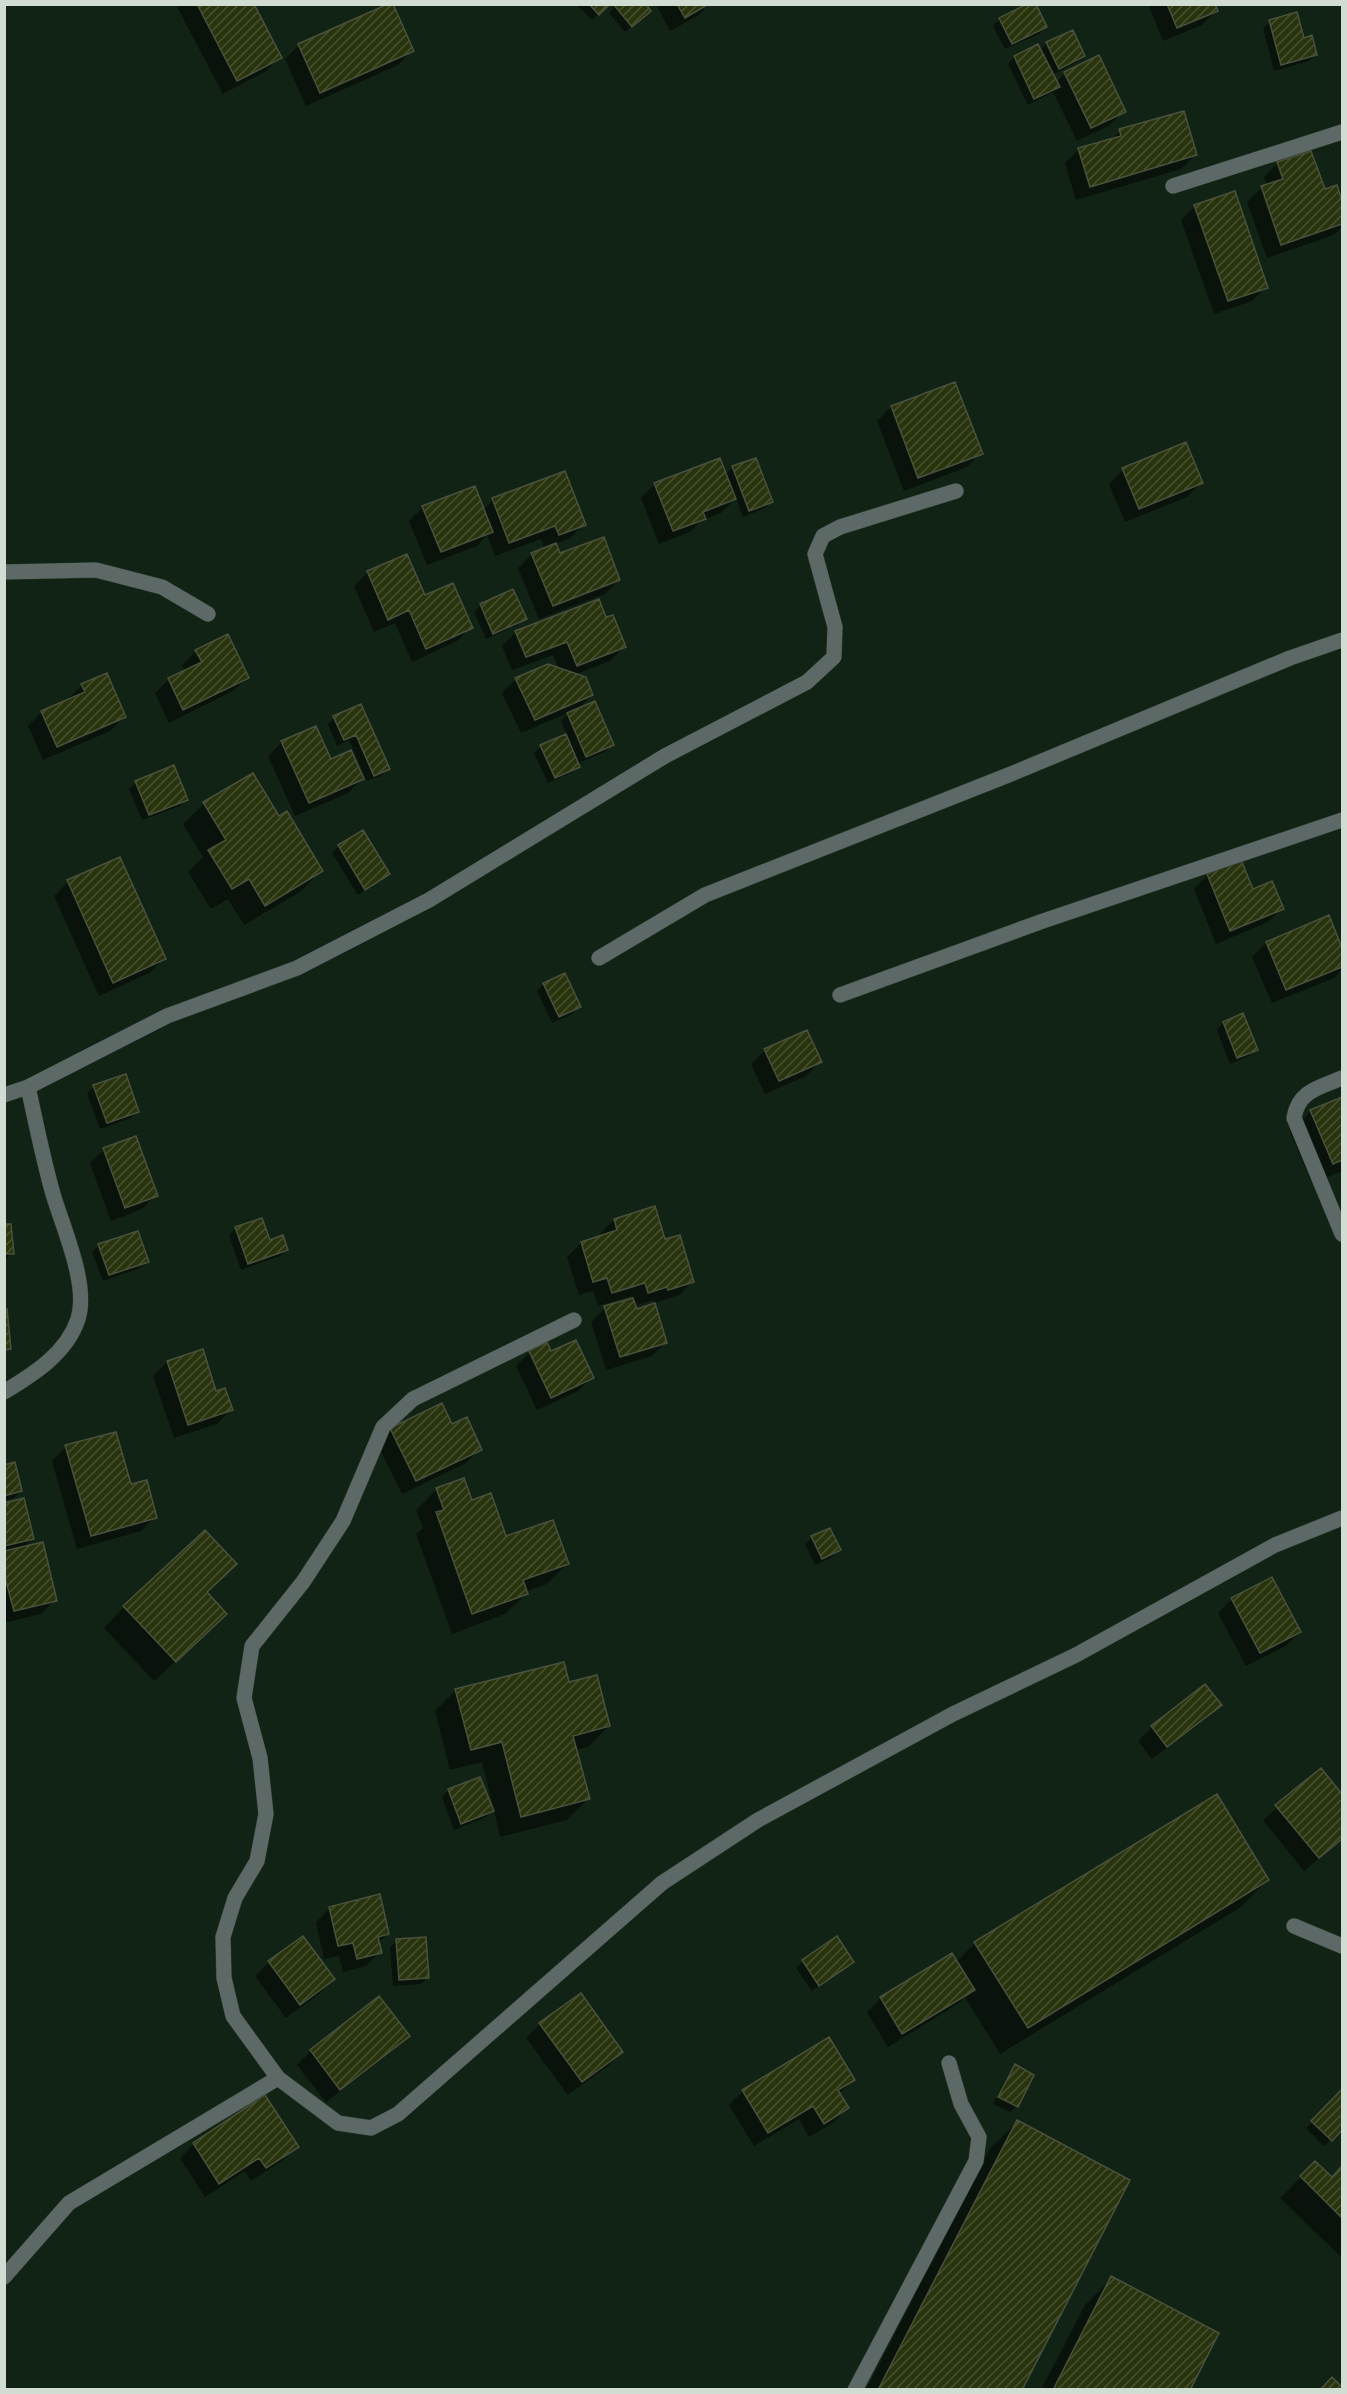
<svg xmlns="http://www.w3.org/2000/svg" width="1347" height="2394" font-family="Arial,sans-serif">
  <defs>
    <pattern id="building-hatch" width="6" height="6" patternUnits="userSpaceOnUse" patternTransform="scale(1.5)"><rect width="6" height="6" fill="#29340e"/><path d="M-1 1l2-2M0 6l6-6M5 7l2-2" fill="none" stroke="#475130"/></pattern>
  </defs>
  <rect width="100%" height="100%" fill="#112315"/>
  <path fill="#0007" d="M252 4 280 58 266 71 223 94 176 5Z
    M580 4H609L592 20 578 6Z
    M617 4H644L643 17 625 32 609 13Z
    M656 4H709L699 15 670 31Z
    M1148 4H1213L1216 11 1202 25 1163 41Z
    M1000 19 1046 27 1039 34 1005 49 993 26Z
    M1270 22 1316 55 1309 61 1274 71 1263 28Z
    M1047 43 1084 56 1077 62 1052 75 1056 83 1065 73 1124 111 1110 125 1077 141 1053 92 1028 105 1008 64 1014 57 1038 46 1040 50Z
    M299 45 412 51 398 65 306 106 285 59Z
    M1120 131 1195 155 1181 169 1076 200 1065 163 1079 149 1111 140Z
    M1278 163 1324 191 1336 187 1342 205V227L1334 235 1267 258 1247 202 1261 188 1267 186 1264 177Z
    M1195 206 1266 287 1252 301 1214 314 1181 220Z
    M954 383 981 453 967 467 904 491 877 421 891 407Z
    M733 467 771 502 765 508 743 517 736 498 721 513 702 520 690 532 659 544 641 498 655 484 725 475Z
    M1123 470 1201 483 1187 497 1125 522 1109 484Z
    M493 500 584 524 570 538 555 544 560 555 619 580 605 594 539 619 518 568 532 554 545 549 541 539 495 556 487 535 477 546 427 565 409 521 423 507 483 510Z
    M368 572 424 597 471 627 457 641 412 662 395 623 374 632 354 586Z
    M512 591 525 619 518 625 486 639 474 612 480 606Z
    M605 619 624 647 610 661 574 675 592 695 576 711 612 744 606 751 577 764 578 766 571 773 548 783 534 753 541 746 567 735 561 721 570 712 521 733 502 693 516 679 559 669 553 655 512 670 502 646 516 632Z
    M196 651 247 678 233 691 169 723 155 693 169 679 185 671 182 665Z
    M82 685 124 717 110 731 43 760 28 726 42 712 69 701 68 699Z
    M361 706 388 768 382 775 367 781 349 740 337 746 328 724 334 718Z
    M282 742 330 761 362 779 348 793 295 816 268 756Z
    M136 782 186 799 180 806 142 820 129 789Z
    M204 804 279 819 321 871 300 892 244 925 228 899 211 909 188 872 203 857 183 824Z
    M339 846 388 874 358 895 332 853Z
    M1240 862 1252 891 1282 909 1268 922 1216 944 1194 889 1208 875Z
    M68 882 164 958 151 972 99 996 54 896Z
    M1328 917 1342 952V969L1334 978 1272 1003 1252 957 1266 943Z
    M544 984 579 1007 572 1014 552 1023 537 991Z
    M1223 1023 1256 1049 1249 1056 1230 1064 1217 1030Z
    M765 1050 820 1062 806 1076 765 1094 751 1064Z
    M94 1087 138 1111 131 1118 100 1129 87 1093Z
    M1342 1098V1171L1312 1183 1290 1132 1311 1111Z
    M104 1149 156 1195 142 1209 111 1221 90 1163Z
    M614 1220 693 1281 679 1295 654 1303 653 1300 634 1306 636 1311 666 1342 652 1356 606 1370 591 1322 605 1308 632 1299 631 1296 598 1306 593 1291 579 1295 567 1257 581 1243 601 1237 600 1234Z
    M4 1226 12 1253 4 1260Z
    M236 1229 269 1242 287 1250 280 1256 241 1270 229 1235Z
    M99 1245 147 1262 140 1268 103 1281 92 1252Z
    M530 1352 551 1353 592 1377 578 1391 537 1410 516 1366Z
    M167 1362 215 1392 231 1410 217 1424 174 1438 153 1376Z
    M391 1429 480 1449 466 1463 402 1494 377 1443Z
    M66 1447 130 1486 155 1517 141 1531 77 1549 52 1461Z
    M4 1466 21 1491 14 1498 4 1500Z
    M437 1489 471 1502 505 1538 567 1564 547 1584 525 1592 526 1594 505 1614 452 1634 416 1534 423 1528 416 1510Z
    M4 1504 32 1539 22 1549 55 1600 41 1614 4 1623Z
    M812 1537 839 1550 832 1557 815 1565 805 1544Z
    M205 1593 204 1635 154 1681 104 1628 124 1607Z
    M1232 1599 1300 1632 1286 1646 1246 1666 1218 1613Z
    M568 1684 609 1726 588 1747 575 1750 588 1799 567 1820 500 1837 494 1810 486 1817 454 1830 442 1797 448 1791 479 1779 491 1807 493 1806 482 1762 450 1770 435 1711 456 1690Z
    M1220 1705 1206 1719 1152 1759 1138 1741 1152 1727Z
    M1321 1770 1342 1797V1839L1304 1871 1263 1820Z
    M1267 1880 1241 1907 1000 2054 965 1997 959 2003 888 2047 867 2012 881 1998 956 1962 975 1943Z
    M330 1908 388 1934 378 1943 380 1952 366 1966 343 1972 339 1956 324 1959 316 1922Z
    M397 1940 428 1977 421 1984 393 1986 390 1947Z
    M803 1961 852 1962 812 1991 796 1968Z
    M269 1962 333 1979 320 1993 286 2018 255 1976Z
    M378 1998 408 2036 394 2050 326 2102 297 2065 311 2051Z
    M540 2024 621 2052 608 2066 568 2095 526 2038Z
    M828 2039 853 2080 839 2094 848 2108 834 2122 809 2137 799 2119 754 2146 729 2105 743 2091Z
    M1015 2066 1017 2106 1010 2112 993 2104 1009 2073Z
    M1342 2092V2128L1324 2146 1306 2128Z
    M265 2097 297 2146 283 2160 251 2181 245 2171 205 2197 180 2158 194 2144Z
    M1017 2122 1020 2390H866L990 2149Z
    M1315 2163 1332 2179 1342 2168V2258L1280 2198Z
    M1112 2278 1188 2390H1041L1085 2305Z"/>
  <path fill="url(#building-hatch)" stroke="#4a513c" stroke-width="1.5" d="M197 4H254L282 58 237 81Z
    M388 4H393L414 51 320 93 298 44Z
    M589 4H610L599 15Z
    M646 4 651 11 632 27 614 5Z
    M677 4H709L685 18Z
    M1027 4H1036L1047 27 1012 44 999 18Z
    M1167 4H1215L1218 11 1177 28Z
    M1297 12 1304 38 1312 35 1317 55 1281 65 1269 20Z
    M1073 30 1085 56 1059 69 1046 42Z
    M1038 44 1060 87 1034 99 1014 56Z
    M1099 55 1126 112 1091 128 1064 72Z
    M1184 111 1197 155 1090 187 1078 148 1121 136 1119 129Z
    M1311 151 1325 189 1337 185 1342 201V224L1281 245 1261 186 1283 179 1277 162Z
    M1235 191 1268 288 1228 301 1194 205Z
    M955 382 983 454 918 478 891 406Z
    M1186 442 1203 483 1139 509 1122 468Z
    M720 458 736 499 703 512 706 519 673 531 654 483Z
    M756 458 773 502 749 511 732 466Z
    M565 471 586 525 559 535 555 526 509 543 492 498Z
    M475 486 493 532 441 552 422 506Z
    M604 537 620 580 553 606 531 553 556 543 560 553Z
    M407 554 425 595 453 583 473 628 426 649 409 610 388 620 367 571Z
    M513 589 527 619 493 634 480 604Z
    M599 599 606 617 613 615 626 647 577 666 567 642 526 657 515 631Z
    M228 634 249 678 183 710 168 678 202 662 195 650Z
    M548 664 586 677 593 695 535 720 515 678Z
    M107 673 126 717 57 747 41 711 85 692 81 684Z
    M595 701 614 745 586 757 567 713Z
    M361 704 390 769 374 776 356 735 344 740 333 716Z
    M316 726 331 759 351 750 364 779 309 803 281 741Z
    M566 734 580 767 555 778 540 745Z
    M174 765 188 800 149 815 135 781Z
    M253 773 279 816 287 811 323 871 265 906 249 879 232 889 208 850 226 840 203 802Z
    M363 830 390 874 365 890 338 845Z
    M120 857 166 959 113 983 67 880Z
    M1241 860 1253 889 1272 881 1284 909 1230 931 1207 874Z
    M1329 915 1342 948V967L1286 990 1266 942Z
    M565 973 581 1007 559 1017 543 983Z
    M1243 1013 1258 1050 1237 1058 1223 1022Z
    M807 1030 822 1062 779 1081 764 1049Z
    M126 1074 139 1112 107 1123 93 1085Z
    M1342 1097V1160L1333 1164 1310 1110Z
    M136 1136 158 1196 125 1208 103 1148Z
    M655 1206 665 1239 680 1235 694 1282 668 1290 667 1287 648 1293 645 1283 612 1293 607 1278 593 1282 581 1242 617 1230 614 1219Z
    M262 1218 270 1240 283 1235 288 1250 248 1264 235 1227Z
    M4 1224H11L14 1254H4Z
    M138 1231 149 1262 109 1275 98 1244Z
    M633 1298 637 1309 655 1303 667 1343 620 1357 604 1306Z
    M4 1309H7L11 1349 4 1350Z
    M576 1340 594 1378 551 1398 529 1351 547 1342 551 1351Z
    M203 1349 216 1391 225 1388 233 1410 188 1425 167 1361Z
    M442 1403 452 1424 467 1417 482 1450 416 1481 390 1428Z
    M116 1432 131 1484 147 1480 157 1518 91 1536 65 1445Z
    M15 1462 22 1491 4 1496V1465Z
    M464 1478 472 1500 491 1493 506 1536 553 1520 569 1564 523 1580 528 1594 472 1614 436 1512 444 1510 436 1488Z
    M24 1498 34 1539 4 1546V1503Z
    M830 1528 841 1550 822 1559 811 1536Z
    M205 1530 237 1564 207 1592 227 1614 176 1662 123 1606Z
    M43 1542 57 1601 14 1611 4 1574V1551Z
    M1272 1577 1301 1632 1260 1653 1231 1598Z
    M564 1662 569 1682 597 1675 610 1726 573 1736 590 1799 521 1817 502 1742 471 1750 455 1689Z
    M1205 1684 1222 1705 1167 1747 1151 1726Z
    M1321 1768 1342 1794V1839L1319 1858 1275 1805Z
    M480 1777 494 1811 461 1824 448 1789Z
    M1217 1794 1269 1880 1028 2028 974 1942Z
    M380 1894 389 1934 378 1937 382 1953 357 1959 353 1943 338 1946 329 1907Z
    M303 1936 335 1979 300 2005 268 1961Z
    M837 1936 854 1962 819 1986 802 1960Z
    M426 1937 429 1978 399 1980 396 1939Z
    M952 1953 975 1990 902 2034 880 1997Z
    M581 1993 623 2052 582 2082 539 2023Z
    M379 1996 410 2036 340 2090 310 2050Z
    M829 2037 855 2080 838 2090 849 2108 824 2124 813 2106 768 2133 742 2090Z
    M1015 2064 1034 2075 1018 2107 998 2097Z
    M1342 2089V2130L1332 2141 1311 2121Z
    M265 2095 299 2147 266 2168 259 2158 219 2184 193 2143Z
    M1017 2120 1130 2180 1022 2390H878Z
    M1315 2161 1332 2177 1342 2166V2218L1300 2176Z
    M1111 2276 1219 2333 1190 2390H1053Z
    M1332 2377 1342 2387V2390H1320Z"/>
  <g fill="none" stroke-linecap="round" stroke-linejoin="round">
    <g stroke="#2c3d30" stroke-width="16">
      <path id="minor" d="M1173 186 1342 132
        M4 572 96 570 162 587 208 614
        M599 958 705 895 1011 774 1290 658 1342 640
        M840 995 1043 921 1342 820
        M1342 1078C1320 1087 1298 1091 1294 1118L1342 1234
        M4 1095 28 1087 167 1016 297 968 429 900 665 756 807 682 834 657 835 627 815 554 823 536 840 527 956 491
        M4 1392C34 1374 67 1353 78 1319 89 1285 63 1228 53 1194 43 1159 36 1123 28 1087
        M1294 1926 1342 1946
        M278 2078 233 2016 224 1978 223 1937 235 1898 257 1861 266 1814 260 1758 244 1698 252 1646 303 1582 343 1521 383 1427 413 1399 574 1320
        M4 2277 69 2203 278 2078 338 2123 371 2128 398 2114 662 1883 758 1820 953 1714 1076 1655 1275 1545 1342 1518
        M855 2390 976 2161 979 2137 961 2104 949 2063"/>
    </g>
    <use href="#minor" stroke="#5d6966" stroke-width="15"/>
  </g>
  <rect width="1347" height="2394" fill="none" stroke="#d1dcd3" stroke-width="12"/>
</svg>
